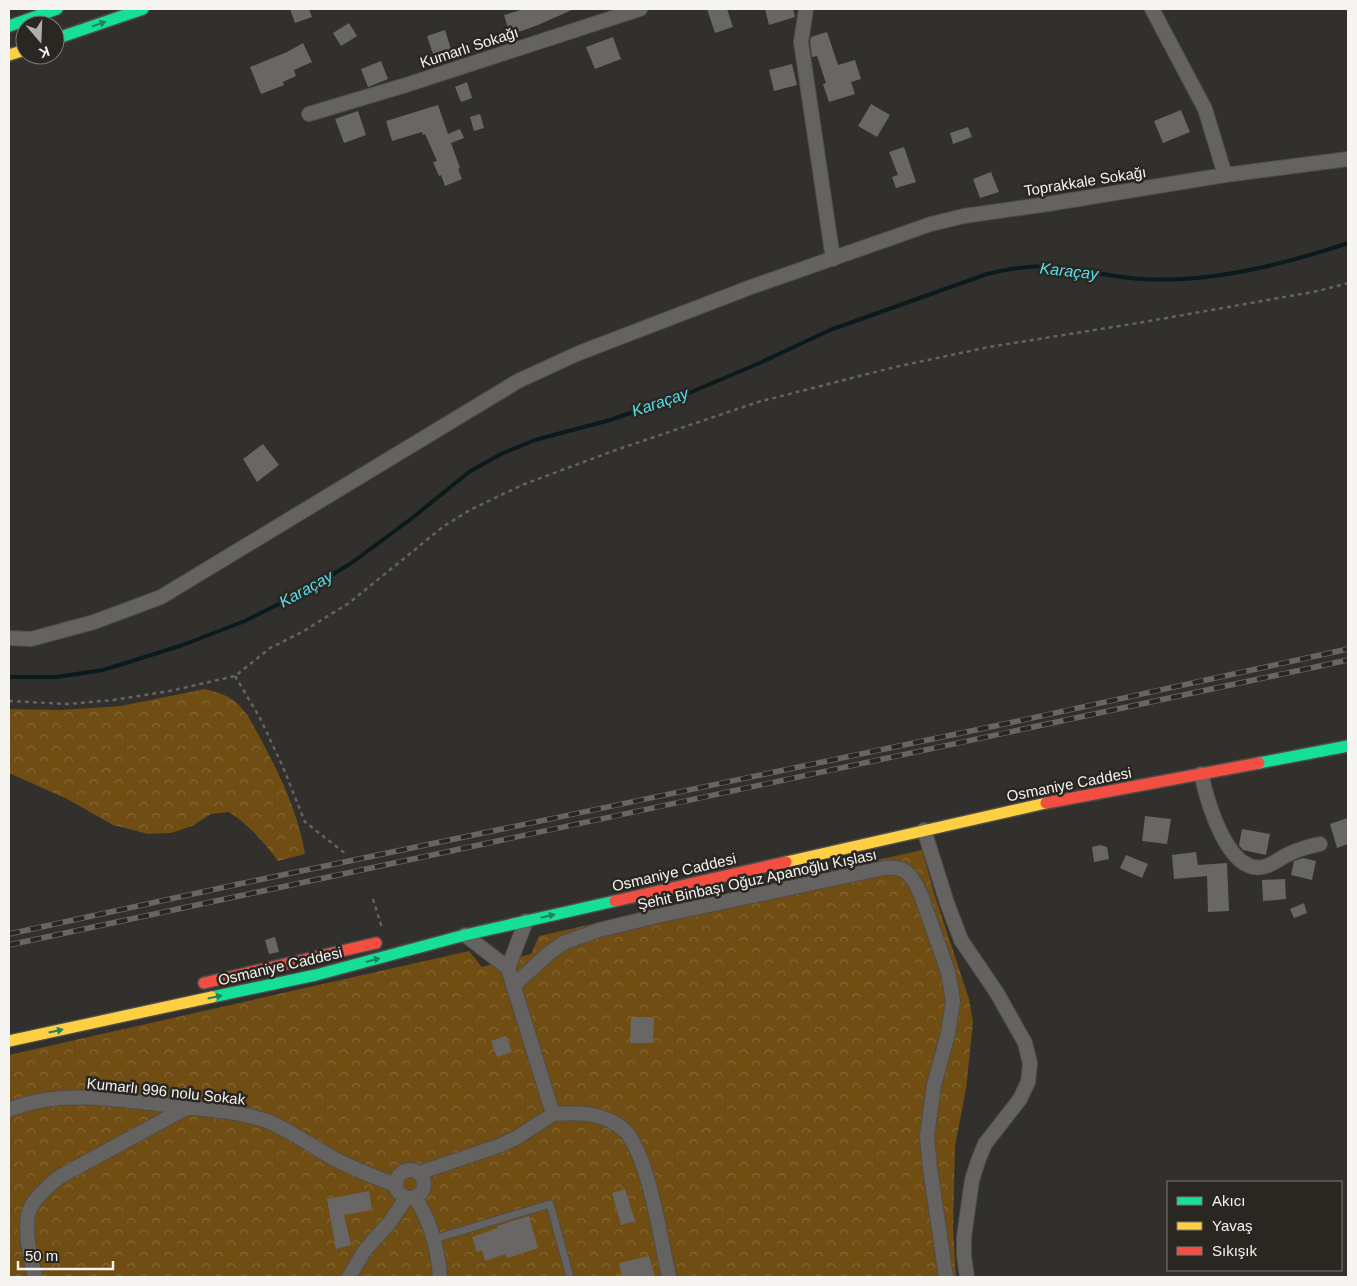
<svg xmlns="http://www.w3.org/2000/svg" width="1357" height="1286" font-family="Helvetica,sans-serif">
  <defs>
    <pattern id="forest-crowns" width="20" height="18" patternUnits="userSpaceOnUse" patternTransform="scale(1.25)"><rect width="20" height="18" fill="#704d12"/><path d="M2 6a3 3 0 1 1 6 0M12 15a3 3 0 1 1 6 0" fill="none" stroke="#856735"/></pattern>
  </defs>
  <rect width="100%" height="100%" fill="#32302d"/>
  <path fill="url(#forest-crowns)" d="M205 689C227 695 234 697 248 716 272 759 297 805 305 854L278 861C264 842 249 825 229 812L211 814 192 826 171 833 148 834 113 825 67 799 9 773V709L61 710 121 706Z
    M922 850 934 893 969 999 973 1022 966 1089 955 1146 953 1227 956 1277H9V1055L469 951 482 967 531 954 539 936Z"/>
  <g fill="none" stroke-linecap="round" stroke-linejoin="round">
    <path stroke="#0b1a1c" stroke-width="4" d="M9 677H56L103 670 180 646 245 621 299 594 350 564 411 519 469 472 501 454 535 440 610 420 689 393 762 362 830 330 987 274C1015 267 1042 264 1070 268 1094 272 1117 278 1142 279 1208 283 1286 264 1348 243"/>
  </g>
  <path fill="#686765" d="M290 9H309L312 17 295 23Z
    M524 9H574L538 25 510 35 504 15Z
    M707 9H727L733 27 715 33Z
    M765 9H793L795 17 769 25Z
    M349 23 357 36 341 46 333 33Z
    M445 30 451 49 433 54 427 36Z
    M827 32 838 65 855 60 861 79 851 82 855 94 829 102 823 84 826 83 817 56 812 57 810 42 811 37Z
    M613 37 621 59 595 69 586 47Z
    M303 43 312 62 294 70 296 76 283 82 284 85 261 94 250 67 287 52Z
    M381 61 388 79 368 87 361 69Z
    M792 64 797 85 774 91 769 70Z
    M467 82 472 98 461 102 455 87Z
    M871 104 890 115 877 137 858 126Z
    M438 105 448 134 460 129 464 138 451 143 460 168 458 169 462 179 445 186 441 175 439 176 433 162 437 161 425 134 423 135 422 132 392 141 386 121Z
    M1181 110 1190 132 1163 143 1154 121Z
    M358 111 366 135 344 143 335 119Z
    M480 114 484 128 474 131 470 117Z
    M968 127 972 137 953 144 950 133Z
    M904 147 916 182 896 188 892 177 898 175 889 152Z
    M991 172 999 192 980 198 973 179Z
    M263 444 279 465 257 482 243 459Z
    M1145 816 1171 819 1167 844 1142 841Z
    M1348 818V844L1337 848 1330 824Z
    M1242 829 1270 834 1266 855 1243 850 1239 845Z
    M1100 845 1107 847 1109 859 1094 862 1092 847Z
    M1196 852 1198 865 1227 863 1229 911 1208 912 1207 876 1174 879 1172 855Z
    M1126 855 1148 864 1142 878 1120 868Z
    M1303 858 1316 861 1312 880 1291 875 1294 861Z
    M1285 879 1286 899 1263 901 1262 880Z
    M1304 903 1307 913 1294 918 1290 909Z
    M275 937 279 952 269 954 265 940Z
    M631 1017H654L653 1043H630Z
    M506 1036 512 1052 497 1057 491 1041Z
    M625 1189 635 1221 621 1225 612 1193Z
    M369 1191 372 1210 344 1215 351 1245 336 1249 327 1199Z
    M529 1216 538 1248 507 1258 505 1254 485 1261 482 1250 477 1252 472 1237 498 1228 497 1226Z
    M649 1256 655 1277H622L619 1263Z"/>
  <g fill="none" stroke-linecap="round" stroke-linejoin="round">
    <g stroke="#4e4d4a" stroke-width="9">
      <path id="lane" d="M434 1239 550 1204 570 1277"/>
    </g>
    <g stroke="#4e4d4a" stroke-width="16">
      <path id="street" d="M806 9 801 42 833 259
        M1152 9 1205 109 1225 175
        M309 114 406 85 640 9
        M9 638 31 639 94 622 161 597 518 381 579 353 751 287 931 224 964 216 1048 204 1225 175 1348 159
        M1201 774C1207 800 1227 874 1263 867 1273 865 1281 857 1291 853 1300 849 1310 846 1320 844
        M924 830 947 903 961 940 997 993 1025 1043 1030 1063 1028 1082 1020 1099 985 1144 978 1161 972 1180 964 1237V1256L967 1277
        M465 935 508 968 526 921
        M508 968 553 1114C577 1112 606 1112 625 1131 649 1156 661 1242 669 1277
        M513 986 548 954 563 943 599 930 657 916 884 868C907 865 912 876 921 895L948 972 953 1001 948 1034 934 1085 927 1136 930 1168 946 1277
        M9 1110C61 1088 123 1101 177 1106 207 1110 238 1111 267 1121 290 1130 311 1146 333 1158 353 1169 375 1177 395 1185
        M396 1184a14 14 0 1 1 28 0a14 14 0 1 1-28 0Z
        M419 1173 501 1145 516 1138 553 1114
        M415 1197C431 1222 438 1248 440 1277
        M35 1277C31 1258 21 1223 32 1205 39 1193 49 1186 59 1177L188 1107
        M349 1277 365 1250 390 1222 406 1198"/>
    </g>
    <g stroke="#4e4d4a" stroke-width="14">
      <path id="fast" d="M9 26 57 9
        M55 39 143 9
        M1259 763 1348 746
        M212 997 316 975 465 935 615 901"/>
    </g>
    <g stroke="#4e4d4a" stroke-width="14">
      <path id="slow" d="M9 55 25 50
        M786 862 1046 803
        M9 1041 212 997"/>
    </g>
    <g stroke="#4e4d4a" stroke-width="14">
      <path id="jam" d="M1046 803 1259 763
        M615 901 786 862
        M204 983 376 943"/>
    </g>
    <path stroke="#646361" stroke-width="2.5" stroke-dasharray="4 4" stroke-linecap="butt" d="M235 676 260 718 283 767 305 822 346 854
      M9 701 68 704 113 700 170 691 235 676 270 648 302 632 349 603 444 526 470 510 522 485 613 451 758 402 895 367 989 347 1144 322 1318 291 1348 283
      M373 899 381 925H378"/>
    <use href="#lane" stroke="#656361" stroke-width="7"/>
    <use href="#street" stroke="#656361" stroke-width="14"/>
    <use href="#fast" stroke="#16e098" stroke-width="11"/>
    <use href="#slow" stroke="#ffcf43" stroke-width="11"/>
    <use href="#jam" stroke="#f24e42" stroke-width="11"/>
    <g stroke="#686664" stroke-width="5.5">
      <path id="rail" d="M9 934 239 884 1009 723 1348 649
        M9 945 1348 660"/>
    </g>
    <use href="#rail" stroke="#2a2621" stroke-width="4" stroke-dasharray="11" stroke-linecap="butt"/>
  </g>
  <defs><path id="oneway-solid" d="M-6-.8H1V-3.2L6.5 0L1 3.2V.8H-6Z" transform="scale(1.25)"/></defs>
  <g fill="#20835c">
    <use href="#oneway-solid" transform="translate(99 24) rotate(-19)"/>
    <use href="#oneway-solid" transform="translate(548 916) rotate(-13)"/>
    <use href="#oneway-solid" transform="translate(373 960) rotate(-15)"/>
    <use href="#oneway-solid" transform="translate(215 997) rotate(-12)"/>
    <use href="#oneway-solid" transform="translate(56 1031) rotate(-12)"/>
  </g>
  <g text-anchor="middle" dominant-baseline="central" stroke-width="5" stroke-linejoin="round" paint-order="stroke">
    <g font-size="15" fill="#f6f4f1" stroke="#2a2621">
      <text transform="translate(469 47) rotate(-18)">Kumarlı Sokağı</text>
      <text transform="translate(1085 181) rotate(-9)">Toprakkale Sokağı</text>
      <text transform="translate(1069 784) rotate(-11)">Osmaniye Caddesi</text>
      <text transform="translate(674 872) rotate(-13)">Osmaniye Caddesi</text>
      <text transform="translate(757 879) rotate(-12)">Şehit Binbaşı Oğuz Apanoğlu Kışlası</text>
      <text transform="translate(280 966) rotate(-13)">Osmaniye Caddesi</text>
      <text transform="translate(166 1091) rotate(6)">Kumarlı 996 nolu Sokak</text>
    </g>
    <g font-size="16" font-style="italic" fill="#57dfee" stroke="#2a2621">
      <text transform="translate(1069 271) rotate(6)">Karaçay</text>
      <text transform="translate(660 402) rotate(-19)">Karaçay</text>
      <text transform="translate(306 589) rotate(-29)">Karaçay</text>
    </g>
  </g>
  <rect width="1357" height="1286" fill="none" stroke="#f6f4f1" stroke-width="20"/>
  <rect x="1167" y="1181" width="175" height="90" fill="#2a2621" stroke="#7c7874"/>
  <rect x="1177" y="1197" width="25" height="8" fill="#16e098" stroke="#7c7874"/>
  <text x="1212" y="1206" font-size="15" fill="#f6f4f1">Akıcı</text>
  <rect x="1177" y="1222" width="25" height="8" fill="#ffcf43" stroke="#7c7874"/>
  <text x="1212" y="1231" font-size="15" fill="#f6f4f1">Yavaş</text>
  <rect x="1177" y="1247" width="25" height="8" fill="#f24e42" stroke="#7c7874"/>
  <text x="1212" y="1256" font-size="15" fill="#f6f4f1">Sıkışık</text>
  <g transform="translate(40 40) rotate(161)"><circle r="24" fill="#2a2621" stroke="#7c7874"/>
  <path d="M0-4L9 19L0 12L-9 19Z" fill="#b1afac"/>
  <text y="-8" font-size="14" font-weight="bold" text-anchor="middle" fill="#f6f4f1">K</text>
  </g>
  <path d="M18 1261v8h95v-8" fill="none" stroke="#f6f4f1" stroke-width="2.5"/>
  <text x="25" y="1261" font-size="15" fill="#f6f4f1" stroke="#2a2621" stroke-width="4" paint-order="stroke">50 m</text>
</svg>
